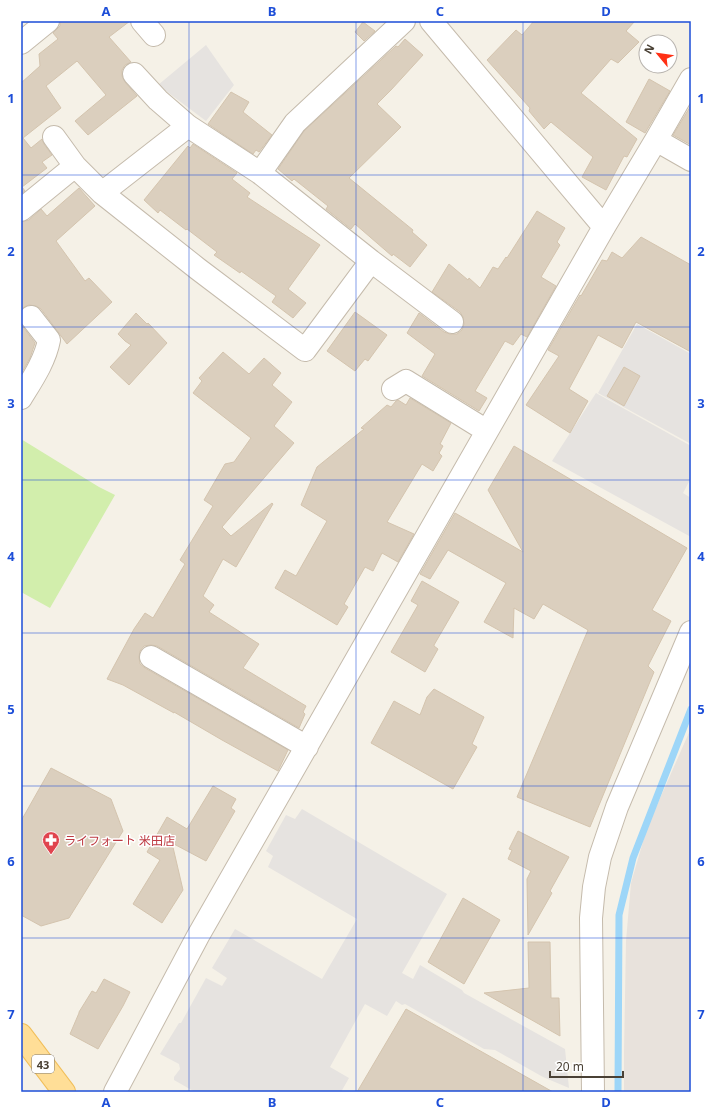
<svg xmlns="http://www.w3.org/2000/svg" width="712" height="1113" font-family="'Noto Sans','Noto Sans JP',sans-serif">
  <rect width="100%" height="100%" fill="#f5f1e7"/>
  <path fill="#e8e2dc" d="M691 728V1092H624V1052L626 941 631 883 647 828Z"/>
  <path fill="#d2eeac" d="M21 439 99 487 115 495 50 608 21 592Z"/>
  <path fill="#e6e3e0" d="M206 45 234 85 206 121 158 85Z
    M637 324 691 354V444L598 393Z
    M596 393 691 446V478L683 493 691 498V537L552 461Z
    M302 809 447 894 402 973 413 979 420 965 462 990 464 993 565 1049 569 1088 543 1077 495 1050 484 1049 405 1004 402 1005 396 1001 387 1016 365 1004 330 1067 349 1078 341 1092H195L174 1080V1077L180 1069 179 1064 160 1054 179 1023H181L206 978 222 986 227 978 212 968 235 929 322 979 357 919 268 867 273 856 266 851 286 815 295 819Z"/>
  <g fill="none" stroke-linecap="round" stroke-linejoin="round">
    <path stroke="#9dd6f8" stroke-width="7" d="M618 1092 619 915 633 858 691 709"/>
  </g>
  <path fill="#dbcfbe" stroke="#d4c4ae" d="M60 21H130L109 37 131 62 125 65 122 70V76L125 82 137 96 88 135 75 121 106 95 78 62 77 61 46 86 61 108 23 138 31 148 42 139 44 144 52 155 42 162 47 168 22 187 25 191 21 194V83L40 66 39 54 58 39 53 33 60 26Z
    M534 21H635L626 31 639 42 618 63 611 59 581 93 637 139 627 157 624 156 606 190 582 177 593 157 551 122 544 129 529 111 530 108 487 60 516 30 522 35Z
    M363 22 375 31 364 41 355 32Z
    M405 39 423 55 391 90 377 104 401 127 349 178 413 230 412 232 427 245 410 267 393 254 392 256 355 224 351 229 326 209 328 206 294 179 292 181 278 169 304 131 396 46 398 47Z
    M649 79 670 91 645 133 626 122Z
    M231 92 249 102 243 112 272 135 259 152 256 150 253 154 208 124Z
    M690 107H691V145L673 135Z
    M193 144 237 173 232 179 250 193 247 197 320 245 288 289 306 303 293 318 272 302 276 296 241 271 240 273 214 255 217 252 187 229 186 230 160 210 158 213 144 200 188 146 190 148Z
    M79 188 95 206 56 241 85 281 89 278 112 302 67 344 41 309 36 306 29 305 24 307 21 310V222L29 220 41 209 47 216Z
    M537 211 565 228 557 242 560 245 541 277 556 286 527 337 521 334 513 345 505 341 475 391 487 398 479 411 422 376 435 354 407 333 419 313 444 332 450 334H457L462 330 464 324 463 317 460 312 432 292 449 264 468 280 469 278 480 288 493 267 498 269 506 257 507 258Z
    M641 237 691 265V352L636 322 622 348 598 335 569 389 588 401 570 433 526 405 559 356 548 350 580 295 581 296 602 260 607 261 612 252 622 258Z
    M355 312 387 335 368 361 365 359 355 371 327 351Z
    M136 313 147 324 148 323 167 343 129 385 110 367 131 345 125 341 118 334Z
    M21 324 35 343 30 358 21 374Z
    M223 352 249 374 264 358 281 373 272 385 292 402 274 426 294 443 222 527 231 536 272 503 273 504 236 567 223 559 203 596 214 605 209 612 259 644 243 668 306 706 303 712 305 714 299 728 157 646 151 645 144 646 140 651 139 657 140 664 145 668 288 750 278 771 222 740 174 712V713L123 685 107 679 134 629 145 613 153 618 185 564 180 560 213 506 204 500 225 464 234 462 251 438 193 393 202 381 199 378Z
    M624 367 640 376 624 406 607 396Z
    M410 398 451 423 440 444 443 446 439 453 442 456 433 471 422 464 387 522 414 534 398 562 382 553 373 571 365 567 344 604 348 607 337 625 275 588 285 570 296 576 327 521 301 505 317 467 364 429 361 428 387 405 391 407 396 401 398 400 406 405Z
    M514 446 687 548 652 610 671 621 648 666 654 672 590 827 517 797 588 630 543 604 534 619 514 608 513 638 484 622 506 583 448 550 430 579 420 574 455 513 523 552 488 490Z
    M422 581 459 602 434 645V646L438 649 425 672 391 652 418 605 411 601Z
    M434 689 484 717 472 744 477 747 453 789 371 743 394 701 420 715 427 697Z
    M51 768 111 799 123 831 69 918 41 926 21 915V821Z
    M213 786 236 799 231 808 235 811 206 861 172 843 183 890 162 923 133 904 160 860 147 852 167 817 187 829Z
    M518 831 569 857 550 891 552 893 528 935 527 879 531 871 508 859 512 850 509 849Z
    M463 898 500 920 464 984 428 962Z
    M528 942H550L551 998H559L560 1036 484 993 529 988Z
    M104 979 130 992 123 1006 98 1049 70 1034 79 1013V1012L92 991 96 993Z
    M406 1009 553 1092H357Z"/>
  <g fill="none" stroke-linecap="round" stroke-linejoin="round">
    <g stroke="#c5bbac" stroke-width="24">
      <path id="minor" d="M142 21 154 35
        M431 21 604 227
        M21 43 48 21
        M134 74 158 100 188 126 260 173 371 261 452 322
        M54 137 75 166 102 193 198 269 305 350 371 261
        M656 140 691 160
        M260 173 295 123 404 21
        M102 193 188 126
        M21 210 75 166
        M393 389 406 381 487 431
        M21 398C32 380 45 361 49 340L31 317
        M151 657 307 747
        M115 1092 198 936 604 227 656 140 691 79"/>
    </g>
    <g stroke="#c5bbac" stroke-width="24">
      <path id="tertiary" d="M593 1092 591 918 594 887 600 857 617 807 691 632"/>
    </g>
    <g stroke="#f1bf5a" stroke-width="24">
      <path id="primary" d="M21 1035 64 1092"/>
    </g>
    <use href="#minor" stroke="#fff" stroke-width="22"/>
    <use href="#tertiary" stroke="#fff" stroke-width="22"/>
    <use href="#primary" stroke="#ffde97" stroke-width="22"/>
  </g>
  <path fill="none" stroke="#1d4ed8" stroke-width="1" stroke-opacity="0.55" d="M189 21V1092M356 21V1092M523 21V1092M21 175H691M21 327H691M21 480H691M21 633H691M21 786H691M21 938H691"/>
  <defs>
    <g id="pharmacy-pin" transform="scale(0.9)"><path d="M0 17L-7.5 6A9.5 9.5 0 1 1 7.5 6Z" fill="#e0444e" stroke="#fff"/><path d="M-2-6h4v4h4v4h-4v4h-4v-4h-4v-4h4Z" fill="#fff"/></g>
  </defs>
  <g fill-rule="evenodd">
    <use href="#pharmacy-pin" x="51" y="840"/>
  </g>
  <g text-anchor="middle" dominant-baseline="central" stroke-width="3" stroke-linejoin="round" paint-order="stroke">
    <rect fill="#fff" stroke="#807a72" stroke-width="1" x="32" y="1055" width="22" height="18" rx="3"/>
    <g font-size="11" font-weight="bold" fill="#4a4135">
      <text x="43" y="1064">43</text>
    </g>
    <g font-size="12" fill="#be3a42" stroke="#fff" text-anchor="start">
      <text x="64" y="840">ライフォート 米田店</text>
    </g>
  </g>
  <rect width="712" height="1113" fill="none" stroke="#ffffff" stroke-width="44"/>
  <g transform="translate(658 54) rotate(299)"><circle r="19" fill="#ffffff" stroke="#b7b3ae"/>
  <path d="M0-3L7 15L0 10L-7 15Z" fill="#ff3015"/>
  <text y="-6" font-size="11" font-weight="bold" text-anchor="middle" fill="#4a4135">N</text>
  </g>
  <path d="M550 1071v6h73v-6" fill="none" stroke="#4a4135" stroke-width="2"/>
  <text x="556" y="1071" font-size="12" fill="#4a4135" stroke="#ffffff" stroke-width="3" paint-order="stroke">20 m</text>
  <rect x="22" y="22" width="668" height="1069" fill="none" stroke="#1d4ed8" stroke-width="1.5"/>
  <g font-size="13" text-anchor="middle" font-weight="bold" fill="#1d4ed8">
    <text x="106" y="16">A</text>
    <text x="272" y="16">B</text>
    <text x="440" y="16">C</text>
    <text x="606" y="16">D</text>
    <text x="11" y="103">1</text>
    <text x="701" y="103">1</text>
    <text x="11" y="256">2</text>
    <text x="701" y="256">2</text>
    <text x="11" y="408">3</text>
    <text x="701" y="408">3</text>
    <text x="11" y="561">4</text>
    <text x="701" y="561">4</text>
    <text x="11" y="714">5</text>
    <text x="701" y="714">5</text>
    <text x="11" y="866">6</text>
    <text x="701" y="866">6</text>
    <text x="11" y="1019">7</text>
    <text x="701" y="1019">7</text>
    <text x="106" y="1107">A</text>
    <text x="272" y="1107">B</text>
    <text x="440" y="1107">C</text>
    <text x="606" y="1107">D</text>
  </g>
</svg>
